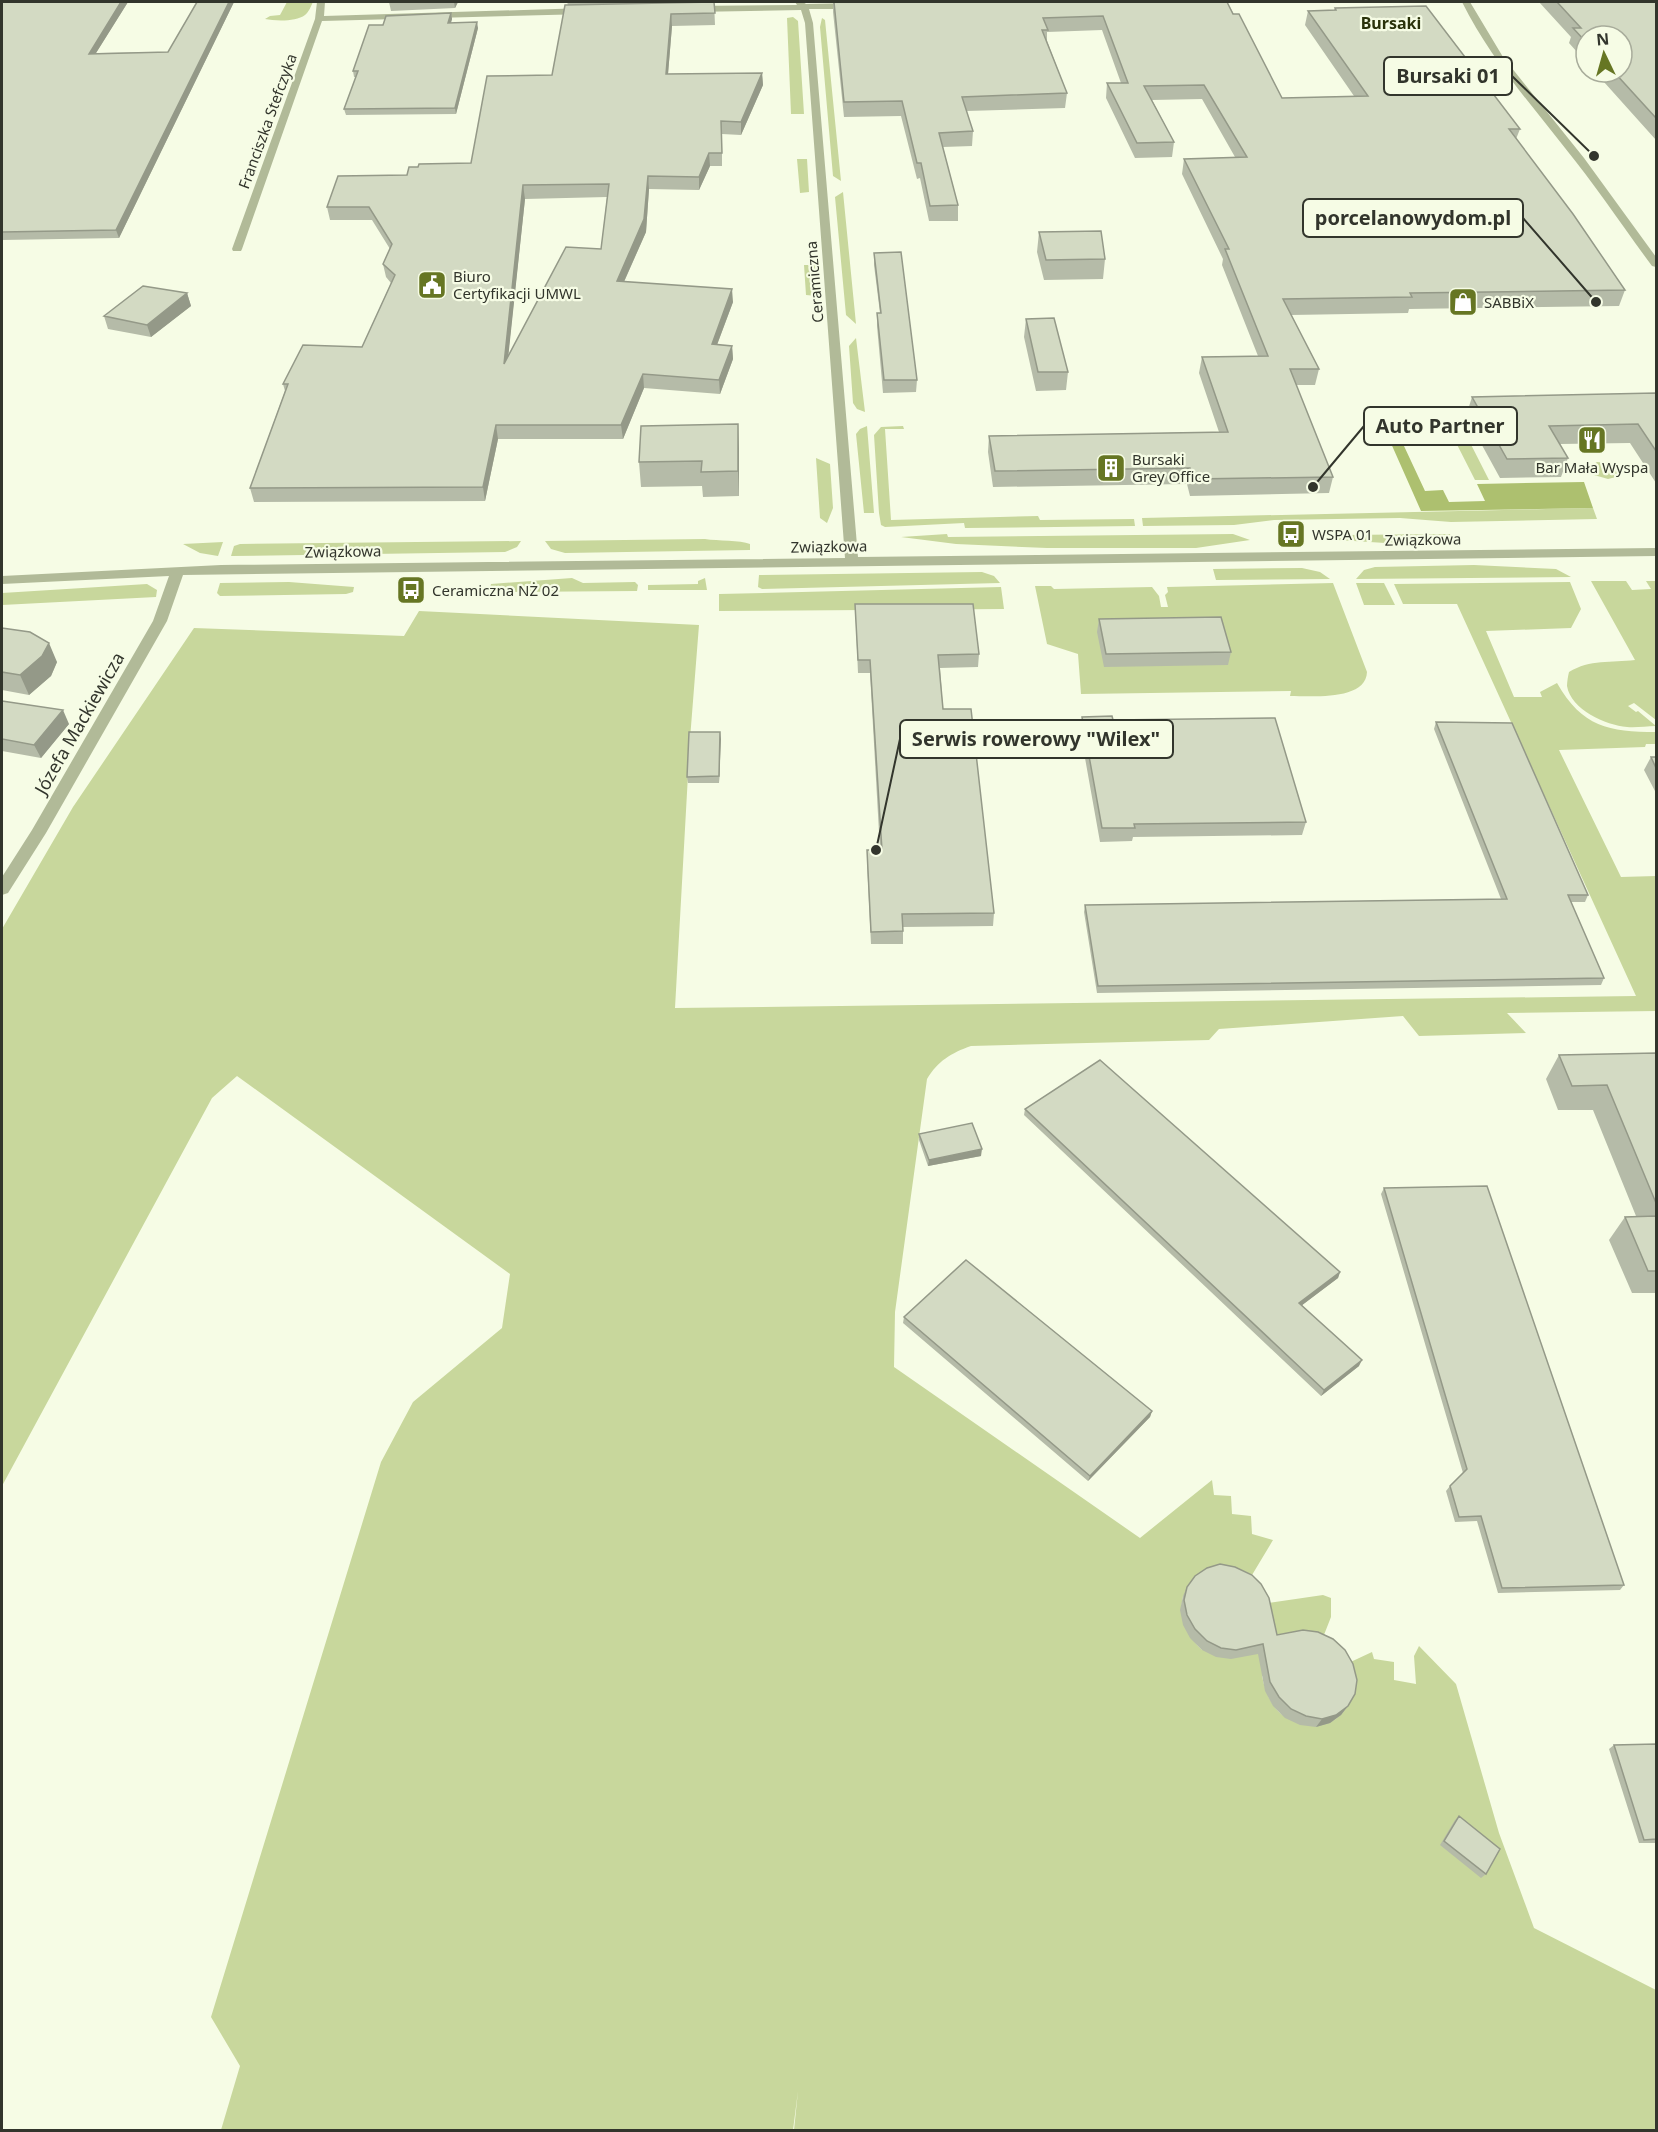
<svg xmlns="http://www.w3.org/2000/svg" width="1658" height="2132" font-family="'Noto Sans',sans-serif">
  <rect width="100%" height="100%" fill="#f6fce5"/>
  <path fill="#c8d79c" d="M287 2H313C311 6 309 12 305 15 296 22 275 21 265 19L270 16 280 15Z
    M793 17 798 21 804 114H791L787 18Z
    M822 18 825 20 841 181 833 176 820 27Z
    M797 159H807L809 192 800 193Z
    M843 192 856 324 846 315 835 197Z
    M804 265H815L817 296 806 295Z
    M856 338 865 412 857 409 853 403 849 346Z
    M1443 417H1457L1489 480H1475Z
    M867 426 874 513H864L856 434 860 429Z
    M903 426 904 429H885L891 520 1038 516 1040 520 1134 519 1135 526 965 528 964 523 885 527 881 525 879 513 874 435 881 427Z
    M816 458 830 464 833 508 827 523 820 518Z
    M1597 462 1608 463 1620 470V476L1608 479 1594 475 1589 467Z
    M1593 508 1597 519 1451 522 1400 518 1274 520 1234 525 1143 526 1142 518Z
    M947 534 948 537 1233 534 1250 540 1196 548H1047L956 544 901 537Z
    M1450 534 1455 545H1417L1338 540 1342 535Z
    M705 539C718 541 740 540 750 544V550L565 553 551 549 545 541Z
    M521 541 517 547 505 552 231 556 234 546 240 544Z
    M223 542 218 556 200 553 183 544Z
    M1474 565 1556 569 1571 577 1356 579 1364 570 1375 567Z
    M1302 568 1320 572 1330 579 1216 580 1213 569Z
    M982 572 994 576 1000 583 762 589 758 587 759 575Z
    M572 578 583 583 635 582 638 585 637 591 497 592 490 588 491 584Z
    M705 578 707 590H648V585L698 584V581Z
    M1591 581H1626L1632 590 1651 589 1646 581H1656V720L1634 703 1628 706 1636 712 1638 711 1656 726C1646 726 1636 728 1627 727 1606 725 1571 710 1567 686 1567 682 1568 676 1569 672 1590 659 1611 663 1635 660Z
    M289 582 354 587 353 592 346 594 220 596 217 593 220 583Z
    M1570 582 1581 609 1571 628 1486 631 1514 697H1542L1540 692 1557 683C1582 727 1609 732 1656 732V744H1646L1645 747 1559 750 1621 877 1656 876V1011L1507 1013 1526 1033 1419 1036 1403 1016 1219 1029 1209 1040 971 1046C951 1053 938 1061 927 1079L895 1312 894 1367 1140 1538 1212 1480 1214 1495 1231 1496 1232 1514 1251 1516 1252 1534 1273 1540 1246 1585 1183 1596C1178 1619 1186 1634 1202 1650L1262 1604 1323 1595 1331 1598V1617L1320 1645 1262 1676C1268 1706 1283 1725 1315 1724 1334 1723 1339 1719 1349 1703L1342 1666 1372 1652 1374 1659 1394 1662V1680L1416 1684 1414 1656 1419 1646 1456 1684 1499 1833 1534 1928 1656 1990V2130H794L798 2091 793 2130H221L240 2066 211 2017 381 1462 413 1402 502 1328 510 1274 237 1076 212 1098 2 1486V929L73 807 194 628 404 636 419 611 699 625 690 739 675 1008 1636 996 1457 604H1403L1394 584Z
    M1333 583 1367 672C1366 701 1311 696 1290 696L1291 691 1081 694 1078 654 1047 644 1035 586H1051L1054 589 1152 587 1159 596 1161 607H1168L1165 595 1168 592 1167 587Z
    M1356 583H1384L1395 605H1364Z
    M147 584 157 590 156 597 2 605V593Z
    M1001 587 1004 609 719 611V594Z"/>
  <path fill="#adc06f" d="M1393 410 1406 415 1390 416 1425 491 1443 490 1449 502 1485 501 1477 484 1584 482 1593 508 1421 511 1378 414Z"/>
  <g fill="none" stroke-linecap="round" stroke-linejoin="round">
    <path fill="#b1ba98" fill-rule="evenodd" d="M317 2H325L324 16 587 8 591 11 587 14 322 21 242 249 241 251H233L232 249 315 19Z
      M795 2H803L806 4 857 3 861 6 857 9H809L813 23 858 557 1656 548V556L183 575 167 621 46 833 8 893 2 895V877L32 830 153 621 169 576 2 584V576L221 565 845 558 805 23 801 10 692 12 688 9 692 6 797 5Z
      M1462 2H1470L1503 57 1584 158 1656 257V267L1652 266C1623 227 1596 186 1565 148 1528 101 1489 56 1462 2Z"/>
  </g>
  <path fill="#b5bba8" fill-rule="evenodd" d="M2 2H128L96 53 168 52 197 2H234L119 238 2 240Z
    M389 2H458L455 8 391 11Z
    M567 2H714L715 25 672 26 668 74 762 73 763 85 741 135 722 134V166H710L699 190 649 189 646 232 624 282 733 302 717 345 732 346 733 359 720 394 644 388 623 439H498L485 501 254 502 250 488 285 391 283 384 362 347 391 283 386 277 383 264 390 249 372 220H330L327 207 407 175 471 163 552 75 568 5ZM607 197 601 249 508 355 525 199Z
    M832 2H1227L1282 98 1354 96 1305 25 1308 11 1334 10 1335 8 1520 129 1516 139 1625 290 1619 306 1409 309 1408 313 1291 315 1319 369 1315 385H1296L1333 477 1329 493 1190 496 1187 484 993 487 988 452 989 436 1219 432 1199 373 1202 357 1258 356 1222 265 1223 259 1182 174 1184 159 1235 157 1202 99 1152 100 1174 142 1172 157 1135 158 1106 98 1107 83H1121L1102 30 1047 32V41L1067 93 1065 108 966 111 973 131 972 146 943 147 958 205V221H929L920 178 917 179 901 116 844 117 833 12V3Z
    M1539 2H1656V140L1595 72H1622L1586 36V62L1569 43 1571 37Z
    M451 13 452 19 451 23 478 28 456 114 346 115 344 109 356 77H354L353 71 383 25Z
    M1039 232 1105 259 1103 279 1044 280 1037 252Z
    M874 253 917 380 916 392 883 393 877 326V313H880L874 265Z
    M187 293 191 306 151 337 108 329 104 316Z
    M1026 319 1068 372 1066 390 1036 391 1024 337Z
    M1656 393V483L1630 443 1560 444 1568 458 1561 477 1500 478 1466 416 1472 397Z
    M739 449V496L703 497 702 486 641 487 639 462Z
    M855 604 979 654 978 667 940 668 943 709 994 913 993 926 903 927V944H871L867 863V850H880L870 673H858Z
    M1099 619 1231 652 1228 665 1104 667 1097 632Z
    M2 628 57 662 51 676 29 695 2 690Z
    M2 701 69 724 41 758 2 751Z
    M1082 717 1113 720 1306 822 1302 835 1133 837 1132 841 1100 842 1080 730Z
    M1436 722 1588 895 1585 902H1571L1604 978 1601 985 1097 993 1084 912 1085 905 1501 899 1434 729Z
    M720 732 719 783H688L687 777Z
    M1651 757H1656V793L1644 770Z
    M1656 1053V1293H1632L1609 1240 1625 1217 1636 1216 1593 1110H1558L1546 1079 1559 1055Z
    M1025 1109 1340 1272 1338 1278 1302 1305 1359 1366 1321 1396 1024 1115Z
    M919 1134 981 1156 928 1166 919 1140Z
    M1384 1188 1624 1585 1620 1590 1498 1593 1477 1521 1455 1522 1446 1491 1450 1486 1463 1473 1381 1194Z
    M904 1317 1152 1411 1150 1417 1088 1481 903 1323Z
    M1187 1587 1277 1635 1348 1706 1341 1715 1330 1723 1316 1727 1300 1725 1285 1718 1273 1706 1265 1691 1258 1654 1231 1659 1216 1657 1202 1650 1190 1638 1183 1625 1180 1610 1183 1596Z
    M1656 1744V1843H1639L1609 1749 1614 1745Z
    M1459 1816 1486 1874 1481 1878 1440 1845 1455 1820Z"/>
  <path fill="#949988" d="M121 2H128L91 61 89 54Z
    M229 2H234L119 238 116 230Z
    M454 2H458L455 8Z
    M451 13 452 19 449 28 448 23Z
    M671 14 672 26 667 86 666 74Z
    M477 22 478 28 456 114 455 108Z
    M762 73 763 85 741 135V122Z
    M709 153 710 166 699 190V177Z
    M648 176 649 189 646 232 618 295 617 281Z
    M523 185 525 199 506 378 504 364Z
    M732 289 733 302 712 358V344Z
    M187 293 191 306 151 337 147 325Z
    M732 346 733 359 720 394 719 380Z
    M643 374 644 388 623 439 621 425Z
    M738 424 739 449V496L738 471Z
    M496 425 498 439 485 501 483 487Z
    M49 643 57 662 51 676 29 695 20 675Z
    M63 710 69 724 41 758 34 745Z
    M720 732 721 739 719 783V776Z
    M982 1149 981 1156 928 1166 929 1160Z
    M1340 1272 1338 1278 1297 1309 1299 1303Z
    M1362 1360 1359 1366 1321 1396 1324 1390Z
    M1152 1411 1150 1417 1088 1481 1090 1476Z
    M1348 1706 1341 1715 1330 1723 1316 1727 1322 1719Z"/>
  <path fill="#d3dac3" stroke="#949988" stroke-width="1.5" fill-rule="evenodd" d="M2 2H121L89 54 168 52 197 2H229L116 230 2 232Z
    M714 2 715 13 671 14 666 74 762 73 741 122 721 121 722 153H709L699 177 648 176 644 219 617 281 732 289 712 344 732 346 719 380 643 374 621 425H496L483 487 250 488 288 384H283L303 345 362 347 395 275 383 264 392 244 369 207H327L338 176 407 175 409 167H418L419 164 471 163 487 76 552 75 565 5ZM609 184 601 249 566 247 504 364 523 185Z
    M834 2H1227L1233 14H1239L1282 98 1368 96 1308 11 1336 10 1335 8 1426 6 1520 129H1509L1573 214 1625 290 1410 293 1412 297 1283 299 1319 369H1290L1333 477 1193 479 1190 468 995 471 989 436 1228 432 1202 357 1268 356 1225 249H1229L1184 159 1247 157 1204 85 1144 86 1174 142 1137 143 1107 83H1128L1103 16 1043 18 1048 30H1042L1067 93 962 97 973 131 939 133 958 205 930 206 921 163H917L902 101 844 102Z
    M1557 2H1656V118L1614 72H1622V36H1586V42L1573 28H1581Z
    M451 13 448 23 477 22 455 108 344 109 358 71H353L369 25H383L386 16Z
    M1101 231 1105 259 1046 260 1039 232Z
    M901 252 917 380H884L877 313H881L874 253Z
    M143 286 187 293 147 325 104 316Z
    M1054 318 1068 372H1038L1026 319Z
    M1656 393V451L1638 424 1549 426 1568 458 1507 459 1472 397Z
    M738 424V471L701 472 702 461 639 462 641 426Z
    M855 604H973L979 654 938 655 943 709H971L994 913 902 914 903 931 871 932 867 850H882L870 660H858Z
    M1221 617 1231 652 1106 654 1099 619Z
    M2 628 30 632 49 643 42 656 20 675 2 672Z
    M2 701 63 710 34 745 2 739Z
    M1112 716 1113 720 1275 718 1306 822 1134 824 1135 828H1102L1082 717Z
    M1436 722 1512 723 1588 895H1568L1604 978 1098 986 1085 905 1507 899Z
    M689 732H720L719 776 687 777Z
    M1651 757H1656V768Z
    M1656 1053V1203L1607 1085 1572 1086 1559 1055Z
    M1100 1060 1340 1272 1299 1303 1362 1360 1324 1390 1025 1109Z
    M972 1123 982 1149 929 1160 919 1134Z
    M1487 1186 1624 1585 1502 1588 1481 1516 1459 1517 1450 1486 1467 1469 1384 1188Z
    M1656 1216V1271H1648L1625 1217Z
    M966 1260 1152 1411 1090 1476 904 1317Z
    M1220 1564 1235 1567 1252 1575 1261 1584 1269 1598 1277 1635 1303 1630 1318 1632 1333 1639 1345 1650 1353 1664 1357 1680 1355 1694 1348 1706 1336 1715 1322 1719 1306 1716 1291 1709 1279 1697 1270 1682 1263 1644 1236 1650 1221 1648 1207 1641 1195 1629 1187 1615 1184 1600 1187 1587 1195 1576 1207 1568Z
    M1656 1744V1839L1644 1840 1614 1745Z
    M1459 1816 1500 1849 1486 1874 1444 1841Z"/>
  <defs>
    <g id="civic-square" transform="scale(1.5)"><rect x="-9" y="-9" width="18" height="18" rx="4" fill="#667623" stroke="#f6fce5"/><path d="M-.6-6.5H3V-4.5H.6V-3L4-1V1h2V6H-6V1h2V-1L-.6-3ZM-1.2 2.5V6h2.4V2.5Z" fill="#fff"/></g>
    <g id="shop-square" transform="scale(1.5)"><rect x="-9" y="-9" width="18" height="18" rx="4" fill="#667623" stroke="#f6fce5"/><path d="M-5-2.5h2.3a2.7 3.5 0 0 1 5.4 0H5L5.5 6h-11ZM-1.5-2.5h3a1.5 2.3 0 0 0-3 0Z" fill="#fff"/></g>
    <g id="restaurant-square" transform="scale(1.5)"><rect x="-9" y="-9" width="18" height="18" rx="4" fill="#667623" stroke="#f6fce5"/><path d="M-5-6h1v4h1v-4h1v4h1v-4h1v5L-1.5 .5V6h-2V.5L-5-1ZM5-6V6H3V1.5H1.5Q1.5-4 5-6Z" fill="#fff"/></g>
    <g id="building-square" transform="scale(1.5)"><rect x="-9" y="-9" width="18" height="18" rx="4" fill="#667623" stroke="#f6fce5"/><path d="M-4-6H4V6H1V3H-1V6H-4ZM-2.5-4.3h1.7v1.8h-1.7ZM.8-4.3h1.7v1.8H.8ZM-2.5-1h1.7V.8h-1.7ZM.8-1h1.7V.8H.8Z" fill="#fff"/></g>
    <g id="bus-square" transform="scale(1.5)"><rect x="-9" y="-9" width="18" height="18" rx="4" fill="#667623" stroke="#f6fce5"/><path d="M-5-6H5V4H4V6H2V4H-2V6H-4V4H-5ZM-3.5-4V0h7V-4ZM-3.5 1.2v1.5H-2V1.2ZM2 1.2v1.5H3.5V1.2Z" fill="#fff"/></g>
  </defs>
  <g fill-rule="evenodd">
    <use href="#civic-square" x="432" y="285"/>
    <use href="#shop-square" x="1463" y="302"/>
    <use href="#restaurant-square" x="1592" y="440"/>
    <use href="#building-square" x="1111" y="468"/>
    <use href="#bus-square" x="1291" y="534"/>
    <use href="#bus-square" x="411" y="590"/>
  </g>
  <g text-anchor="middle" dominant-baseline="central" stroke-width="4.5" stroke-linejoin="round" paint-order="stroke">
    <g font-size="15" fill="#32352c" stroke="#f6fce5">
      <text transform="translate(267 121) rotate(-70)">Franciszka Stefczyka</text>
      <text transform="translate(814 282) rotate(-95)">Ceramiczna</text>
      <text transform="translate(1423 539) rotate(-1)">Związkowa</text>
      <text transform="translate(829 546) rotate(-1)">Związkowa</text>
      <text transform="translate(343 551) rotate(-1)">Związkowa</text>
    </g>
    <g font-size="15" fill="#32352c" stroke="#f6fce5" text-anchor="start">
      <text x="453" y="276">Biuro<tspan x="453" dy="17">Certyfikacji UMWL</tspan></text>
      <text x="1484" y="302">SABBiX</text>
      <text x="1132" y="459">Bursaki<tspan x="1132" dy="17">Grey Office</tspan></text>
      <text x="1592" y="467" text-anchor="middle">Bar Mała Wyspa</text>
      <text x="1312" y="534">WSPA 01</text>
      <text x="432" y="590">Ceramiczna NŻ 02</text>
    </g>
    <g font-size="16" font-weight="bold" fill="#2a320a" stroke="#f6fce5">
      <text x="1391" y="23">Bursaki</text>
    </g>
    <g font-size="18" fill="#32352c" stroke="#f6fce5">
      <text transform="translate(79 723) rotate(-60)">Józefa Mackiewicza</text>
    </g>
  </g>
  <path fill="none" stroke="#32352c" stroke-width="2" d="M1594 156L1512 76M1596 302L1523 218M1313 487L1364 426M876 850L900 739"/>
  <g fill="#32352c" stroke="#f6fce5" stroke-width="2">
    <circle cx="1594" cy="156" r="6"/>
    <circle cx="1596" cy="302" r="6"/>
    <circle cx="1313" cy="487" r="6"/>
    <circle cx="876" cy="850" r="6"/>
  </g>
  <g fill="#f6fce5" stroke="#32352c" stroke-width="2">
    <rect x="1384" y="57" width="128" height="38" rx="6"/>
    <rect x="1303" y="199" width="220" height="38" rx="6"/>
    <rect x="1364" y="407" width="153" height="38" rx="6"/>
    <rect x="900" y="720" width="273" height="38" rx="6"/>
  </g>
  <g font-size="20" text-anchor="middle" font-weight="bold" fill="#32352c">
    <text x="1448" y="83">Bursaki 01</text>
    <text x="1413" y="225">porcelanowydom.pl</text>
    <text x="1440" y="433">Auto Partner</text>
    <text x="1036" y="746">Serwis rowerowy "Wilex"</text>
  </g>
  <rect width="1658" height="2132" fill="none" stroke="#32352c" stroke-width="6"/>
  <g transform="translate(1604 54) rotate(355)"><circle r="28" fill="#f6fce5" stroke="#a8ac9b" stroke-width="1.5"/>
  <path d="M0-4.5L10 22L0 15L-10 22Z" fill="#667623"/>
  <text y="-9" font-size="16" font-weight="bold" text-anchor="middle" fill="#32352c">N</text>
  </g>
</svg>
